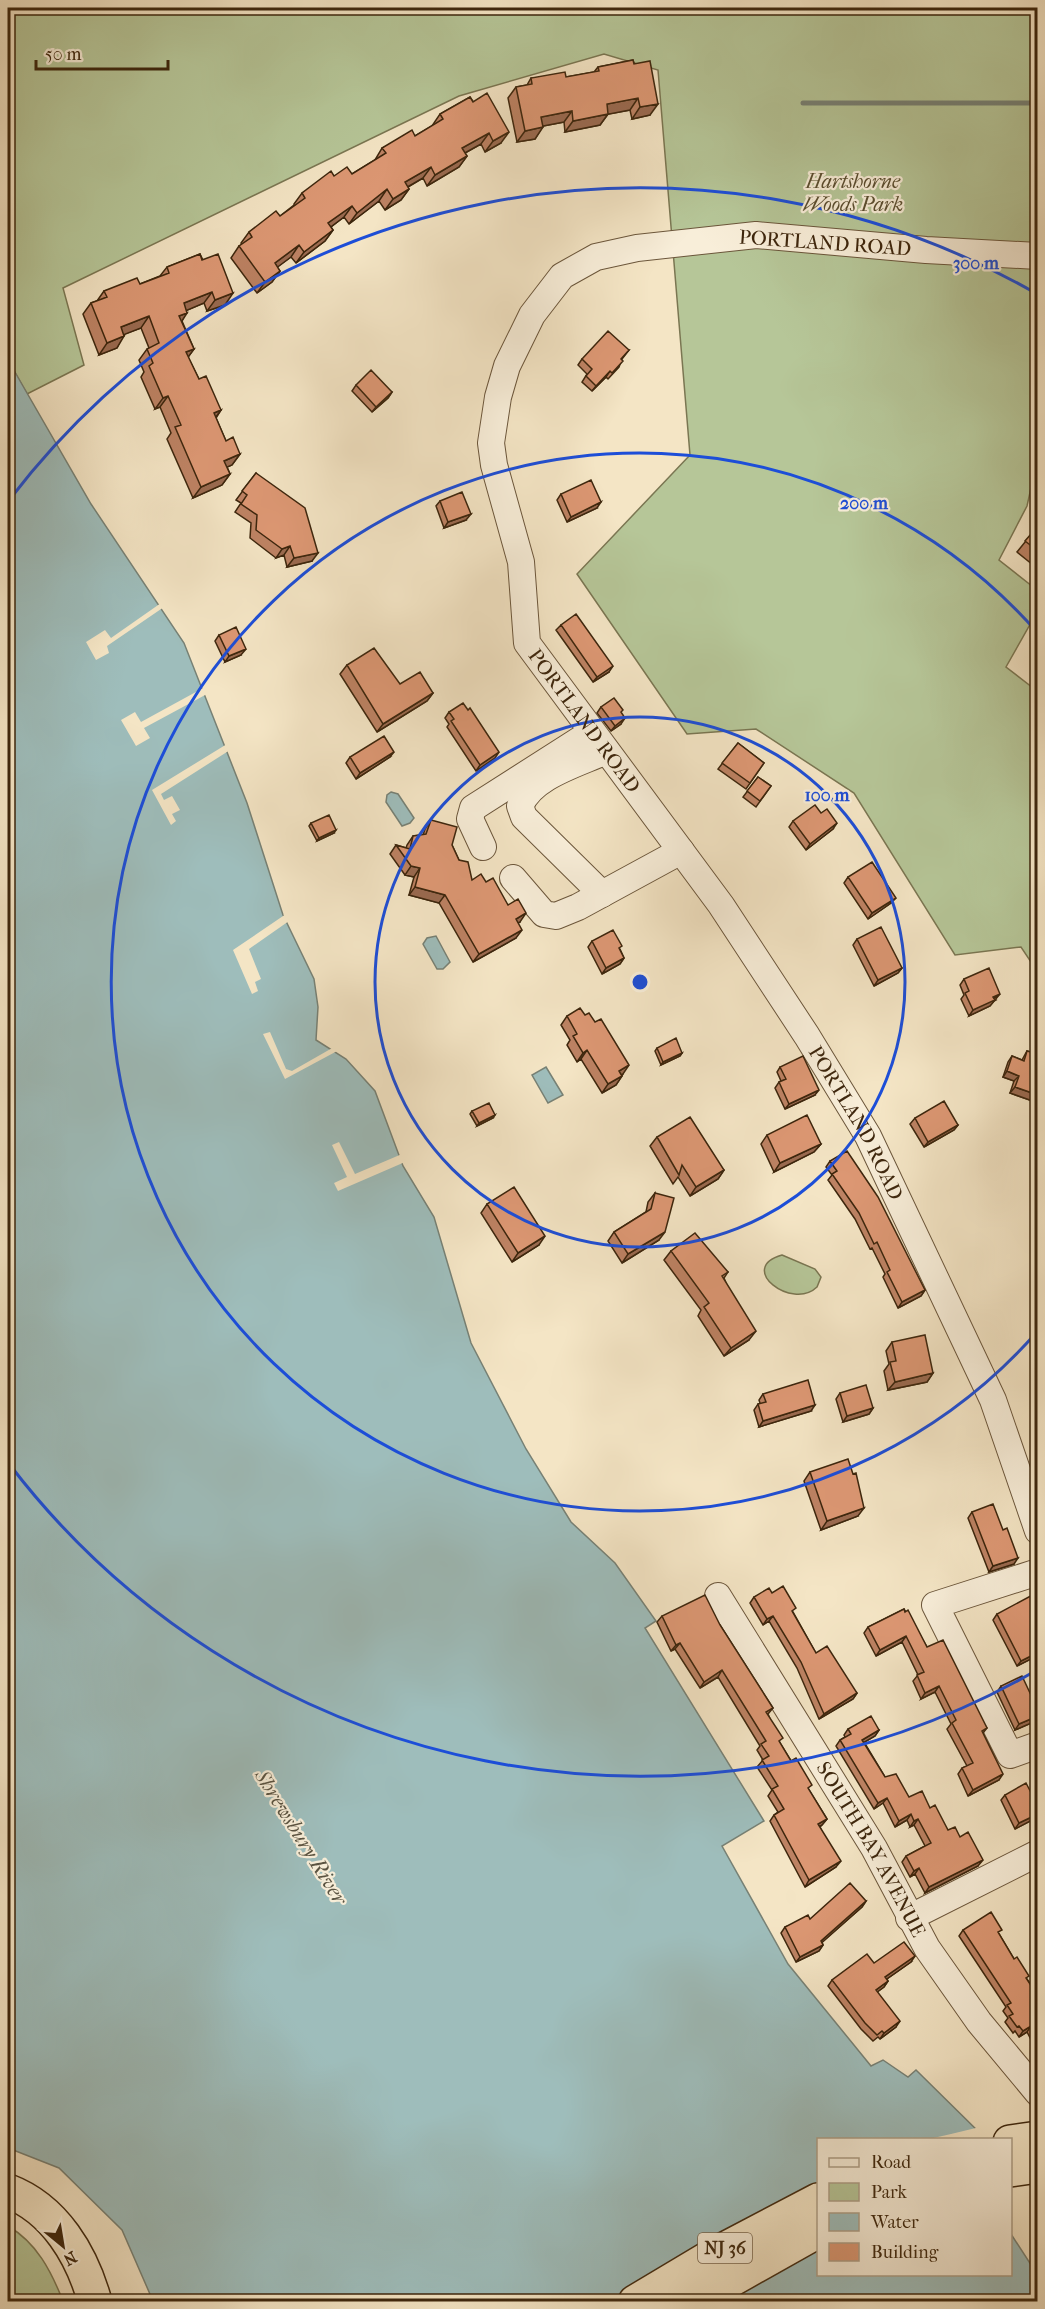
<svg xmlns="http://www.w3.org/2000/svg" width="1045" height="2309" font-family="'IM FELL French Canon',serif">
  <rect width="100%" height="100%" fill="#f4e5c5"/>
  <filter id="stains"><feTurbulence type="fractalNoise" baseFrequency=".00333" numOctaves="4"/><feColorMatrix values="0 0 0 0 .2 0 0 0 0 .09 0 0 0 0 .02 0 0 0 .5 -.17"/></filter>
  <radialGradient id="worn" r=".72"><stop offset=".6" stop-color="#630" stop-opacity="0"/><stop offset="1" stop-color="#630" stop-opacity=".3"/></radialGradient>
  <path fill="#b6c698" stroke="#7a7652" stroke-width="1.5" d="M8 8H1037V461L1027 506 999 560 1037 590V612L1006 667 1037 691V971L1021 947 955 955 854 793 756 729 687 734 577 574 690 455 658 70 604 54 459 96 63 288 84 365 27 394 8 360Z
    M782 1255 815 1269 821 1277 817 1287C792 1311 736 1268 782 1255Z
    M8 2226C37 2243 51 2271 63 2301H8Z"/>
  <path fill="#9ebdbb" stroke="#778175" stroke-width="1.5" d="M8 360 91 504 184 643 247 803 283 915 314 979 318 1007 316 1040 346 1059 375 1091 403 1166 434 1217 471 1343 526 1449 571 1522 615 1563 656 1621 645 1628 764 1821 722 1846 788 1964 871 2066 883 2060 908 2077 916 2070 986 2139 818 2140V2274H1010L1011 2234 1037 2274V2301H153L122 2230 59 2168 8 2148Z
    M391 792 398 794 414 818 410 823 402 826 386 802 387 795Z
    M436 936 450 962 443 969H437L423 944 427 938Z
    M546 1067 563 1095 548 1103 532 1075Z"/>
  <path fill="#f4e5c5" d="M161 603 164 607 107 646 109 653 96 660 86 642 105 630 111 638Z
    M205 687 207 694 144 728 150 738 136 746 121 720 135 712 141 722Z
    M227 744 230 750 161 794 164 800 172 796 180 810 172 814 176 821 171 825 152 790Z
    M286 914 289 921 249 949 261 979 255 982 258 991 252 994 233 950Z
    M270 1032 286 1069 292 1071 334 1047 339 1050 285 1079 263 1034Z
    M339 1142 355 1174 402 1154 405 1162 338 1191 334 1183 347 1177 332 1145Z
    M980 2127 989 2140 929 2139 951 2134Z"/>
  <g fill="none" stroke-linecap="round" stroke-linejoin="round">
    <path stroke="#778175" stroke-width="5" d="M803 103H1038"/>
    <g stroke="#6b563b" stroke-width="28">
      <g id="minor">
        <path id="s1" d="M1038 256 926 250 756 235 637 248 596 257 562 276 532 315 507 366 498 397 491 443 494 465 521 562 527 643 721 905 807 1036 868 1136 993 1400 1038 1531"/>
        <path d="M483 847 470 819 473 808 592 732"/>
        <path d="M513 878 544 914 556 916 578 907 681 851"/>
        <path d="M602 894 524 817 520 806C532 776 578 764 606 751"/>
        <path d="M1038 1572 935 1605 1010 1755 1038 1745"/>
        <path id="s2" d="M718 1596 874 1848 927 1948 979 2022 1038 2093"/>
        <path d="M909 1918 1038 1853"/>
      </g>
    </g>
    <g stroke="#3d260d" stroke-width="36">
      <path id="highway" d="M1010 2142 1038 2138
        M1010 2170 1038 2166
        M8 2191C55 2209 82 2255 95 2302
        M635 2302 717 2253 818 2200
        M692 2302 818 2231"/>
    </g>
    <use href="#minor" stroke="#f8eed9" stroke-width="26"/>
    <use href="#highway" stroke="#f4e5c5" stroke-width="33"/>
  </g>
  <path fill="#bd8263" stroke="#3d260d" stroke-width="1.5" d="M633 60 650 115 632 119 630 110 608 114 600 125 565 132 564 122 543 126 535 139 517 142 508 98 516 87 527 85 531 78 566 77 594 72 598 67Z
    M470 97 501 143 485 152 481 144 465 153 467 156 459 167 427 186 423 178 408 187 409 189 401 200 385 210 379 201 349 224 344 217 331 227 333 230 325 241 296 263 291 257 277 267 280 271 272 282 257 293 231 258 239 246 242 245 241 243 249 232 280 216 294 205V204L302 193 334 176 352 174 375 160 382 148 415 136 432 126 440 114Z
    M200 254 225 305 207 311 204 303 187 310 182 321 194 349 188 357 199 379 221 410 216 418 226 441 240 454 232 465 227 467 230 474 222 485 193 498 167 439 171 433 160 407 155 409 141 377 144 372 139 360 147 349 149 348 141 328 124 334 117 348 99 355 83 314 91 303 97 301 104 291 140 284 160 276 167 267Z
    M629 350 622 359 619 367 608 379 606 377 592 391 582 382 587 374 578 365 582 359Z
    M356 385 392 392 388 398 372 412 352 391Z
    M256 473 312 561 287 567 284 555 276 558 250 538 251 523 235 512 241 503 236 500Z
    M561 494 597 508 567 522 557 500Z
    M440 501 466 520 444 528 436 506Z
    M1038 526V569L1017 552Z
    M561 625 609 672 593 682 556 630Z
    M219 635 241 655 225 662 215 641Z
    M347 665 400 684 433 693 427 701 377 732 340 674Z
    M601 707 621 713V724L611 731 597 713Z
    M449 712 495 758 476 771 447 727 449 724 445 718Z
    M738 743 764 763 746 789 718 769Z
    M350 757H390L356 779 346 763Z
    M758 777 771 786 756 807 743 797Z
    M431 820 452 845 459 860 472 880 486 882 508 905 520 922 518 923 516 938 473 962 439 903 409 895 414 877 405 875 390 854 396 845 406 848 407 845 413 836 423 835 425 829Z
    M793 821 833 829 806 850 789 827Z
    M311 823 334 833 317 841 309 826Z
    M848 877 891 903 868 919 844 883Z
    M857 939 902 968 898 973 874 986 853 945Z
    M592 941 620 949 624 958 620 964 602 974 588 947Z
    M964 979 996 1000 994 1001 990 1006 969 1016 961 999 964 995 960 985Z
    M585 1015 623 1074 616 1085 602 1093 581 1059 577 1062 567 1045 570 1040 561 1025 567 1016Z
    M657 1048 682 1053 680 1056 661 1065 655 1051Z
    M1027 1051 1038 1054V1103L1010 1093 1014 1081 1003 1077 1008 1062 1012 1056 1022 1060Z
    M780 1067 815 1095 785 1109 775 1088 779 1082 781 1081 777 1072Z
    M472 1111 493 1118 477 1126 470 1114Z
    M915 1118 958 1125 954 1130 924 1147 910 1124Z
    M767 1135 821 1144 814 1152 774 1172 761 1144Z
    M657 1137 724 1170 718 1179 690 1196 678 1177 673 1184 650 1146Z
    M830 1161 925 1290 921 1296 898 1308 883 1277 885 1274 872 1248 870 1249 855 1219 828 1180 832 1175 826 1167Z
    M655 1193 659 1240 622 1263 608 1241 614 1232 646 1212 648 1202Z
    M487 1204 539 1245 512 1262 481 1213Z
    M671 1251 728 1272 724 1278 749 1340 724 1356 698 1316 701 1310 664 1260Z
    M892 1342 933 1373 927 1382 888 1390 884 1371 889 1364 886 1351Z
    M840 1393 873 1408 869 1414 843 1422 836 1399Z
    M763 1394 811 1411 759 1427 754 1410 758 1404 760 1403 759 1400Z
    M1038 1403V1428L1031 1409 1035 1404Z
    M1038 1444V1460L1034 1449Z
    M810 1472 858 1516 821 1530 804 1481Z
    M972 1512 1003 1530 1014 1564 989 1572 968 1518Z
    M772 1593 793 1612 816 1653 857 1693 853 1699 819 1719 797 1668 769 1621 763 1625 750 1603 754 1597Z
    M904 1609 927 1647 987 1728 983 1733 999 1780 968 1796 958 1774 962 1768 967 1766 947 1729 951 1724 935 1692 921 1699 913 1681 918 1675 902 1642 876 1656 864 1633 868 1627Z
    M997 1614 1036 1650 1037 1653 1033 1658 1017 1666 993 1620Z
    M662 1616 720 1625 773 1708 768 1714 780 1743 827 1819 822 1825 820 1827 836 1867 805 1887 770 1821 774 1815 778 1812 768 1796 772 1790 757 1767 763 1760 757 1750 760 1746 718 1677 700 1688 675 1649 671 1651 657 1622Z
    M1001 1686 1038 1710V1718L1036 1721 1015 1730 997 1692Z
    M848 1729 879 1730 875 1736 864 1742 885 1777 909 1797 930 1808 948 1830 960 1837 978 1866 925 1893 915 1874 910 1877 902 1862 906 1856 925 1846 914 1825 910 1827 907 1820 895 1827 883 1803 874 1809 836 1746 840 1740 845 1737 844 1735Z
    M1005 1795 1038 1806V1817L1036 1818 1015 1829 1001 1800Z
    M1038 1888V1910L1031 1897Z
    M866 1901 862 1907 822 1942 823 1945 819 1951 796 1962 781 1933 785 1927Z
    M963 1930 999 1934 1014 1959 1038 1996V2053L1027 2032 1019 2037 1015 2031 1013 2033 1005 2022 1008 2018 1003 2011 1006 2007 959 1936Z
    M911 1962 887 1979 888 1981 884 1987 877 1992 896 2027 880 2039 878 2037 873 2041 861 2029 828 1986 832 1980 874 1963Z"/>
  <path fill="#9a6a50" stroke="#3d260d" stroke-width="1.5" d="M638 98 630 110 599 116 607 104Z
    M658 104 650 115 632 119 640 107Z
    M572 111 564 122 533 128 541 117Z
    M608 114 600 125 565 132 573 121Z
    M543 127 535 139 517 142 525 131Z
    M509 132 501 143 485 152 493 141Z
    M489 133 481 144 454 159 462 148Z
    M467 156 459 167 427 186 435 175Z
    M431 167 423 178 397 193 405 182Z
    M387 189 379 201 349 224 357 213Z
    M409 189 401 200 385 210 393 199Z
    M352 206 344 217 320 235 328 223Z
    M333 230 325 241 296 263 304 252Z
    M299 245 291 257 267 275 275 263Z
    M280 271 272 282 257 293 265 282Z
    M212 292 204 303 176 315 184 303Z
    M233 293 225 305 207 311 215 300Z
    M187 313 180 324 179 316Z
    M149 316 141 328 113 339 121 327Z
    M124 336 117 348 99 355 107 343Z
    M194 349 186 360V352Z
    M610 371 606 377 592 391 596 386Z
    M392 392 388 398 372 412 376 407Z
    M168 396 160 407 155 409 163 398Z
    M221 410 213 421 214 413Z
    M240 454 232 465 216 472 224 461Z
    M230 474 222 485 193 498 201 487Z
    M601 502 597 508 567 522 571 517Z
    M471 514 466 520 444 528 448 522Z
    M290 546 284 555 276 558 282 549Z
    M318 553 312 561 287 567 294 558Z
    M246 649 241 655 225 662 229 656Z
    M613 666 609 672 593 682 597 677Z
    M433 693 427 701 377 732 383 724Z
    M625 718 621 724 611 731 615 726Z
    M394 752 390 757 356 779 360 773Z
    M499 752 495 758 476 771 480 765Z
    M837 823 833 829 806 850 810 844Z
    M336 830 334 833 317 841 319 838Z
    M411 866 420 868 414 877 405 875Z
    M415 887 445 895 439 903 409 895Z
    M896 898 891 903 868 919 872 913Z
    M526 913 520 922 510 927 516 919Z
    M522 930 516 938 473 962 479 954Z
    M624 958 620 964 602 974 606 968Z
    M902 968 898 973 874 986 878 980Z
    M1000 994 990 1006 969 1016 973 1010Z
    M587 1050 581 1059 577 1062 583 1053Z
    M682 1053 680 1056 661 1065 663 1062Z
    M629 1065 623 1074 613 1080 619 1071Z
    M1007 1071 1019 1076 1014 1081 1003 1077Z
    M622 1076 616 1085 602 1093 608 1084Z
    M1015 1087 1038 1095V1103L1010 1093Z
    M819 1090 815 1095 785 1109 789 1104Z
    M495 1115 493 1118 477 1126 479 1123Z
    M958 1125 954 1130 924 1147 928 1142Z
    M821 1144 814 1152 774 1172 780 1163Z
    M724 1170 718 1179 690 1196 696 1187Z
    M665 1232 659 1240 622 1263 628 1254Z
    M545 1236 539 1245 512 1262 518 1253Z
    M925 1290 921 1296 898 1308 902 1302Z
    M756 1331 749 1340 724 1356 731 1348Z
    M933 1373 927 1382 888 1390 895 1382Z
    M815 1405 811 1411 759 1427 763 1421Z
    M873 1408 869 1414 843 1422 847 1416Z
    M864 1508 858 1516 821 1530 827 1521Z
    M1018 1558 1014 1564 989 1572 993 1566Z
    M773 1616 769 1621 763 1625 767 1619Z
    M906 1636 902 1642 876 1656 880 1650Z
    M680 1643 675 1649 671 1651 676 1645Z
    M1037 1653 1033 1658 1017 1666 1021 1661Z
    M722 1670 718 1677 700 1688 704 1682Z
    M939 1686 935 1692 921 1699 925 1693Z
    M857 1693 853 1699 819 1719 824 1714Z
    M1038 1716V1718L1036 1721 1015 1730 1019 1724Z
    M879 1730 875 1736 858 1746 862 1740Z
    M1003 1774 999 1780 968 1796 973 1790Z
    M887 1798 883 1803 874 1809 878 1803Z
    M911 1814 907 1820 895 1827 899 1821Z
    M1038 1814 1036 1818 1015 1829 1019 1823Z
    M827 1819 822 1825 814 1830 818 1824Z
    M918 1819 914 1825 910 1827 914 1821Z
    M983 1860 978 1866 925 1893 929 1887Z
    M841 1861 836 1867 805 1887 809 1880Z
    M919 1868 915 1874 910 1877 914 1871Z
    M866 1901 862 1907 817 1947 821 1941Z
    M823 1945 819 1951 796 1962 800 1957Z
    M915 1956 911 1962 881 1983 885 1977Z
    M888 1981 884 1987 872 1996 876 1990Z
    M900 2021 896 2027 880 2039 884 2033Z
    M1031 2026 1027 2032 1019 2037 1023 2031Z"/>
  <path fill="#dc9773" stroke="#3d260d" stroke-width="1.5" d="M633 60 634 64 650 61 658 104 640 107 638 98 607 104 608 114 573 121 572 111 541 117 543 127 525 131 516 87 532 84 531 78 565 72 566 77 599 71 598 67Z
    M487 93 509 132 493 141 489 133 462 148 467 156 435 175 431 167 405 182 409 189 393 199 387 189 357 213 352 206 328 223 333 230 304 252 299 245 275 263 280 271 265 282 239 246 252 237 249 232 276 211 280 216 305 198 302 193 331 171 334 176 347 167 352 174 386 153 382 148 412 130 415 136 443 119 440 114 470 97 473 102Z
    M200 254 202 260 218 254 233 293 215 300 212 292 184 303 187 313 179 316 194 349 186 352 199 379 206 376 221 410 214 413 226 441 233 437 240 454 224 461 230 474 201 487 175 427 181 425 168 396 163 398 149 366 153 363 147 349 159 343 149 316 121 327 124 336 107 343 91 303 107 297 104 291 137 278 140 284 169 273 167 267Z
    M608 331 629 350 621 359 623 361 612 373 610 371 596 386 586 376 592 369 582 359Z
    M371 370 392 392 376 407 356 385Z
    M256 473 305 508 318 553 294 558 290 546 282 549 256 530 257 515 241 504 247 495 242 491Z
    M591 480 601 502 571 517 561 494Z
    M462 492 471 514 448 522 440 501Z
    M1038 526V551L1025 541Z
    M576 614 613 666 597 677 561 625Z
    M236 627 246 649 229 656 219 635Z
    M374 648 400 684 420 672 433 693 383 724 347 665Z
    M614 698 623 710 621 712 625 718 615 726 601 707Z
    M463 703 468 710 470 708 499 752 480 765 451 721 454 719 449 712Z
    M384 736 394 752 360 773 350 757Z
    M738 743 764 763 750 783 722 763Z
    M758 777 771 786 760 801 747 791Z
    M815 805 821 813 827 809 837 823 810 844 793 821Z
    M329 815 336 830 319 838 311 823Z
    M431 820 457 827 452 845 459 860 468 862 472 880 481 874 486 882 493 878 508 905 518 899 526 913 516 919 522 930 479 954 445 895 415 887 420 868 411 866 396 845 410 849 413 836 426 834Z
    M872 862 896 898 872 913 848 877Z
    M881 927 902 968 878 980 857 939Z
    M613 930 622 946 619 948 624 958 606 968 592 941Z
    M989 968 1000 994 993 997 995 1000 973 1010 965 993 969 991 964 979Z
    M580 1008 585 1015 589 1013 595 1022 601 1019 629 1065 619 1071 622 1076 608 1084 587 1050 583 1053 573 1036 577 1034 567 1016Z
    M676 1038 682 1053 663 1062 657 1048Z
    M1027 1051 1038 1054V1095L1015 1087 1019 1076 1007 1071 1012 1056 1024 1061Z
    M803 1056 819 1090 789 1104 779 1082 786 1079 780 1067Z
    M944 1101 958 1125 928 1142 915 1118Z
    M489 1103 495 1115 479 1123 472 1111Z
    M807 1115 821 1144 780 1163 767 1135Z
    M690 1117 724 1170 696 1187 682 1165 679 1175 657 1137Z
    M847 1151 878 1197 925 1290 902 1302 887 1272 890 1270 877 1242 874 1244 859 1213 832 1174 837 1171 830 1161Z
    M514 1187 545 1236 518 1253 487 1204Z
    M655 1193 674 1198 665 1232 628 1254 614 1232 651 1209Z
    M695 1233 728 1272 722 1276 756 1331 731 1348 704 1307 709 1303 671 1251Z
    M925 1335 933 1373 895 1382 890 1362 896 1361 892 1342Z
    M808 1380 815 1405 763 1421 758 1404 766 1402 763 1394Z
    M866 1385 873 1408 847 1416 840 1393Z
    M848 1459 853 1474 856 1473 864 1508 827 1521 810 1472Z
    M993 1504 1003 1530 1007 1528 1018 1558 993 1566 972 1512Z
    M783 1586 796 1608 792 1611 816 1653 827 1646 857 1693 824 1714 801 1662 773 1616 767 1619 754 1597 769 1588 772 1593Z
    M1038 1592V1646L1035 1647 1037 1653 1021 1661 997 1614Z
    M705 1595 720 1625 773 1708 766 1712 783 1738 779 1741 791 1761 796 1758 812 1785 808 1788 827 1819 818 1824 841 1861 809 1880 774 1815 784 1809 772 1789 778 1786 762 1760 769 1756 761 1744 766 1741 722 1670 704 1682 680 1643 676 1645 662 1616Z
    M904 1609 905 1612 908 1610 927 1647 943 1640 987 1728 982 1731 1003 1774 973 1790 962 1768 973 1763 952 1723 956 1720 939 1686 925 1693 917 1675 924 1672 906 1636 880 1650 868 1627Z
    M1022 1676 1038 1710V1716L1019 1724 1001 1686Z
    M871 1716 879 1730 862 1740 885 1777 896 1774 909 1797 922 1791 930 1808 935 1805 948 1830 955 1827 960 1837 968 1832 983 1860 929 1887 919 1868 914 1871 906 1856 931 1843 918 1819 914 1821 911 1814 899 1821 887 1798 878 1803 840 1740 851 1734 848 1729Z
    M1026 1783 1038 1806V1814L1019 1823 1005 1795Z
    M850 1883 866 1901 821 1941 823 1945 800 1957 785 1927 808 1915 810 1919Z
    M991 1912 1002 1930 998 1932 1014 1959 1017 1957 1029 1976 1026 1978 1038 1996V2039L1031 2026 1023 2031 1019 2026 1017 2027 1009 2016 1013 2014 1007 2005 1011 2003 963 1930Z
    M904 1942 915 1956 885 1977 888 1981 876 1990 900 2021 884 2033 882 2031 877 2035 865 2023 832 1980 867 1954 874 1963Z"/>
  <g fill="none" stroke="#1d4ed8" stroke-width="3">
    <circle cx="640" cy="982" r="265"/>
    <path d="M1036 1333A529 529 0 1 1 1036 631"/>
    <path d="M1037 1670A794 794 0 0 1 10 1465M10 499A794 794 0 0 1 1037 294"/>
  </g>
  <g text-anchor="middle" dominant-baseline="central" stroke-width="4.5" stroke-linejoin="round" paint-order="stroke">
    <rect fill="#f8eed9" stroke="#75624a" stroke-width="1.5" x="698" y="2233" width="54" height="30" rx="4.5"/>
    <g font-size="18" font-weight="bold" fill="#3d260d">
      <text x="725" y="2248">NJ 36</text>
    </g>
    <g font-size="20" font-style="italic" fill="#5b4e30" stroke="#f8eed9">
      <text x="853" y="181">Hartshorne<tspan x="853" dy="23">Woods Park</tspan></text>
    </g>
    <g font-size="20" fill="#3d260d" stroke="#f8eed9">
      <text transform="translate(825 243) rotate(4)">PORTLAND ROAD</text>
      <text stroke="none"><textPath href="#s1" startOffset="969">PORTLAND ROAD</textPath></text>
      <text stroke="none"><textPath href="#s1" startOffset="1455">PORTLAND ROAD</textPath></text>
      <text stroke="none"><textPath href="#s2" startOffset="296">SOUTH BAY AVENUE</textPath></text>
    </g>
    <g font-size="21" font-style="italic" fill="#5a5341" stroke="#f8eed9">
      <text transform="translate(301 1837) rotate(58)">Shrewsbury River</text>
    </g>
  </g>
  <circle cx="640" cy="982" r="9" fill="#1d4ed8" stroke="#f8eed9" stroke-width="3"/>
  <g font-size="18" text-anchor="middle" font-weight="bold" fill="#1d4ed8" stroke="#f8eed9" stroke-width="4.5" stroke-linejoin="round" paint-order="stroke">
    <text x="976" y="269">300 m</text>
    <text x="864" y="509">200 m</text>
    <text x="827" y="801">100 m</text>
  </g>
  <rect width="1045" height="2309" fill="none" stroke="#f4e5c5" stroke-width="30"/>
  <rect x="9" y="9" width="1027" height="2291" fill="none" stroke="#3d260d" stroke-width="3"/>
  <rect x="15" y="15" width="1015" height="2279" fill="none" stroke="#3d260d" stroke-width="1.5"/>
  <rect x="817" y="2138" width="195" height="138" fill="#f8eed9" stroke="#ad9e87" stroke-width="1.5"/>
  <rect x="829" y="2158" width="30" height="9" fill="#f8eed9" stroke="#ad9e87" stroke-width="1.5"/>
  <text x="871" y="2168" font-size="18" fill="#3d260d">Road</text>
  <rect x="829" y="2183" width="30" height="18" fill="#b6c698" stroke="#ad9e87" stroke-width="1.5"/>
  <text x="871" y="2198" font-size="18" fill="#3d260d">Park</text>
  <rect x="829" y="2213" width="30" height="18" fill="#9ebdbb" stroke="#ad9e87" stroke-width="1.5"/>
  <text x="871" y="2228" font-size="18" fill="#3d260d">Water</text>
  <rect x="829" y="2243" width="30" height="18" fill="#dc9773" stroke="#ad9e87" stroke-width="1.5"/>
  <text x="871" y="2258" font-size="18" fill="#3d260d">Building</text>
  <g transform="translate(63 2246) rotate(150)" stroke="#f8eed9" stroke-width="4.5" paint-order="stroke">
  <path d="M0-4.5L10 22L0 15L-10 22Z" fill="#3d260d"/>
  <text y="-9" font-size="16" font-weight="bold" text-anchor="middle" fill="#3d260d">N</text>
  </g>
  <path d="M36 60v9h132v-9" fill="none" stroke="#3d260d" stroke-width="3"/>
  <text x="45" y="60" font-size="18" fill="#3d260d" stroke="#f8eed9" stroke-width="4.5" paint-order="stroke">50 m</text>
  <rect width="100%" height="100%" filter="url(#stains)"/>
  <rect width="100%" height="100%" fill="url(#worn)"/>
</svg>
